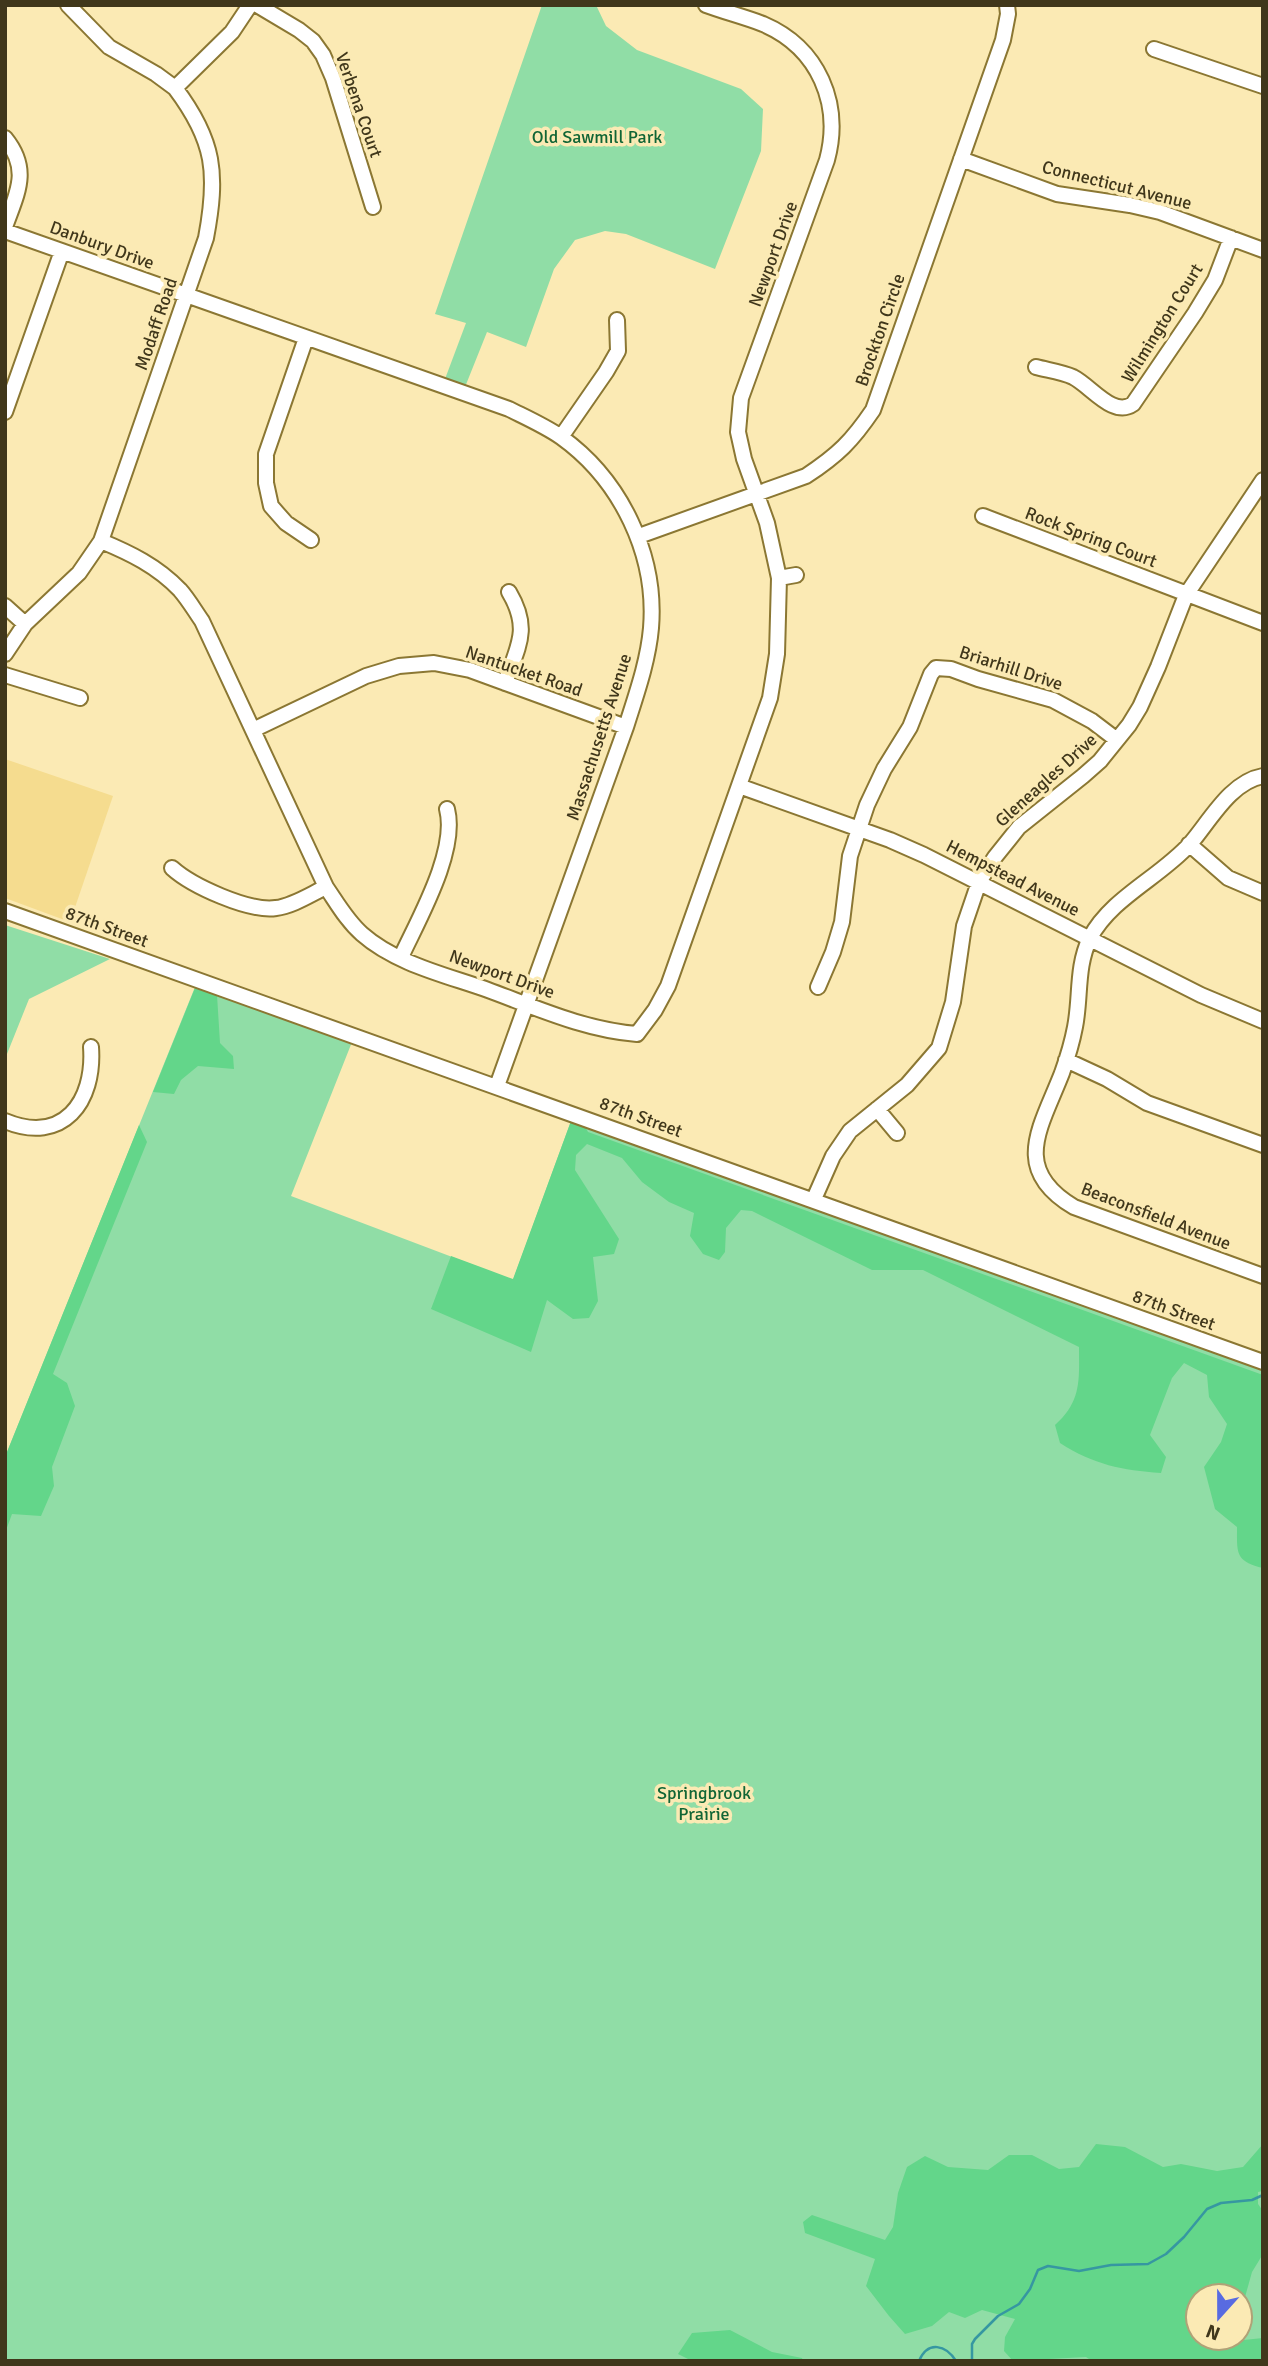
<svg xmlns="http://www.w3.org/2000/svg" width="1268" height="2366" font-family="Signika,sans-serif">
  <rect width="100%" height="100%" fill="#fbeab4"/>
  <path fill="#f5dc8f" d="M5 759 113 796 70 922 5 898Z"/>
  <path fill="#90dda6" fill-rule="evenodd" d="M542 5H596L606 26 637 50 741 89 763 109 761 151 715 269 626 234 605 231 575 240 554 269 526 347 487 332 465 387 445 379 466 323 435 314Z
    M5 925 110 959 29 999 7 1054 5 1053Z
    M195 987 352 1042 291 1196 513 1280 571 1121 1263 1368V2361H5V1457ZM1198 2296H1240V2338H1198Z"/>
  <path fill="#63d68a" d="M195 988 217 995 220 1043 233 1056 234 1069 198 1066 181 1080 174 1094 153 1092Z
    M571 1121 584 1125 588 1132 1263 1375V1568C1235 1561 1237 1553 1237 1527L1215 1509 1204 1467 1221 1442 1227 1424 1209 1397 1207 1375 1184 1363 1172 1378 1150 1435 1166 1457 1161 1473C1122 1470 1094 1465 1060 1443L1055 1425C1082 1401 1079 1379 1079 1347L923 1270H872L752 1211 741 1210 726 1228 725 1252 719 1260 703 1254 690 1236 694 1213 669 1202 642 1182 622 1158 587 1144 576 1155 575 1170 619 1239 614 1254 593 1257 598 1301 589 1318 573 1319 547 1300 531 1352 431 1309 451 1256 513 1279Z
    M139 1125 147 1142 53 1374 67 1383 75 1406 52 1467 54 1486 41 1516 12 1514 5 1533V1457Z
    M1096 2144 1125 2147 1163 2167 1181 2164 1217 2171 1243 2167 1263 2144V2191L1258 2192V2204L1263 2211V2254L1252 2272 1240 2315V2296H1198V2338H1234V2341L1263 2338V2361H1092L1086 2357 1013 2361 1004 2351 1005 2337 1015 2319 982 2310 965 2318 949 2312 932 2326 905 2334 889 2316 866 2286 875 2259 805 2233 803 2222 812 2215 885 2240 893 2227 898 2193 907 2167 925 2156 948 2167 988 2170 1009 2155H1032L1059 2169 1079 2167Z
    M730 2330 772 2352 802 2358 803 2361H692L678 2354 692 2333Z"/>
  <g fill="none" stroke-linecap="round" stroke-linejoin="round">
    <path stroke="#3697a1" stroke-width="2.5" d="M919 2361C928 2340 946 2345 956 2361
      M972 2361V2344L975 2339 998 2316 1019 2304 1030 2289 1038 2270 1048 2266 1079 2271 1111 2265 1148 2264 1166 2254 1184 2237 1207 2209 1221 2203 1252 2200 1263 2195"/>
    <g stroke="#8b7733" stroke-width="18">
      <path id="minor" d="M68 5 109 47 156 74 175 88
        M257 5 299 30 313 41 323 55 333 78 373 207
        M1154 49 1263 86
        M5 138C31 170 17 193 5 227
        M961 159 1057 194 1130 205 1160 212 1263 250
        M5 231 509 409C527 418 545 426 561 437 621 480 657 555 651 628 648 662 636 695 626 727L497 1086
        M306 338 266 454V483L271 506 286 523 311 540
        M1036 367C1047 370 1062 372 1073 377 1091 386 1113 418 1133 404L1195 313 1215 280 1231 238
        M5 412 62 251
        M561 437 606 372 618 351 617 320
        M983 516 1263 623
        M639 536 806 476C838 455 852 441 873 410L1003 40 1008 14 1007 5
        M101 541C130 553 157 566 180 590 188 599 195 611 202 621L326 887C337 903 347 921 362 934 396 964 446 975 488 990 537 1008 585 1030 637 1034L655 1010 668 986 770 698 777 654 779 578 767 523 744 459 738 432 741 398 827 160C842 104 819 48 763 24 745 17 725 12 706 5
        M779 578 796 575
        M5 606 25 624
        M5 654 25 624 79 573 101 541 206 238C218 174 215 141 175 88L232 32 250 5
        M5 675 80 698
        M505 683C518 646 531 629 509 592
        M253 730 366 676 399 666 434 663 470 670 626 727
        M1263 776C1230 782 1210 821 1190 844 1159 878 1111 898 1090 938 1076 967 1081 997 1075 1027 1072 1043 1067 1059 1062 1073 1041 1127 1010 1169 1074 1207L1263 1276
        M739 786 890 840 924 855 1201 995 1263 1021
        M1189 844 1228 878 1263 893
        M172 868C192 886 249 912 276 908 293 906 311 894 326 887
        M5 911 1263 1362
        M401 957C418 920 458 851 447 809
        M818 987 833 952 842 922 850 856 867 805 884 769 910 727 931 674 936 668 951 669 978 679 1053 700 1092 721 1117 740
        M1066 1060 1107 1079 1147 1103 1263 1145
        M877 1109 897 1133
        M5 1121C63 1145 95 1102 91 1047
        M814 1199 833 1156 850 1131 907 1085 939 1048 953 1002 964 926 979 882 995 857 1019 827 1083 776 1100 761 1129 725 1140 707 1158 667 1186 595 1263 480"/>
    </g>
    <use href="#minor" stroke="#fff" stroke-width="14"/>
  </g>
  <g text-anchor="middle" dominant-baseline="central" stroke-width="7" stroke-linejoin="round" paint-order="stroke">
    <g font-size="18" fill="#40371b" stroke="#fbeab4">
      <text transform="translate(359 105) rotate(71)">Verbena Court</text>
      <text transform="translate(1117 185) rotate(14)">Connecticut Avenue</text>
      <text transform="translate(102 245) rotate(20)">Danbury Drive</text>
      <text transform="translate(773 254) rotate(-70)">Newport Drive</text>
      <text transform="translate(1162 323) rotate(-58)">Wilmington Court</text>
      <text transform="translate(156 324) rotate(-71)">Modaff Road</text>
      <text transform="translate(880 330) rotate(-71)">Brockton Circle</text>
      <text transform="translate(1091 537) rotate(21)">Rock Spring Court</text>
      <text transform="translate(1011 668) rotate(18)">Briarhill Drive</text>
      <text transform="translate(524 671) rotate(19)">Nantucket Road</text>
      <text transform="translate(599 737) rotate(-72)">Massachusetts Avenue</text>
      <text transform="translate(1046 780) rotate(-42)">Gleneagles Drive</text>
      <text transform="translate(1013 878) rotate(27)">Hempstead Avenue</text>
      <text transform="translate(107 927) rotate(20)">87th Street</text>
      <text transform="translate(502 974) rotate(20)">Newport Drive</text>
      <text transform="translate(641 1117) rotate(20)">87th Street</text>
      <text transform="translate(1156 1216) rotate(21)">Beaconsfield Avenue</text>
      <text transform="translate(1174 1310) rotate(20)">87th Street</text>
    </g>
    <g font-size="18" fill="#116535" stroke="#fbeab4">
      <text x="597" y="137">Old Sawmill Park</text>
      <text x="704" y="1793">Springbrook<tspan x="704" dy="21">Prairie</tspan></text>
    </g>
  </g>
  <rect width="1268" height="2366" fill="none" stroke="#40371b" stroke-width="14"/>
  <g transform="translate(1219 2317) rotate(201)"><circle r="33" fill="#fbeab4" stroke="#b0a277" stroke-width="2"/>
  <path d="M0-5L12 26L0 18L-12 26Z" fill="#586be1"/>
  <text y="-10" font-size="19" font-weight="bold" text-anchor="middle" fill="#40371b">N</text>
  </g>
</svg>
